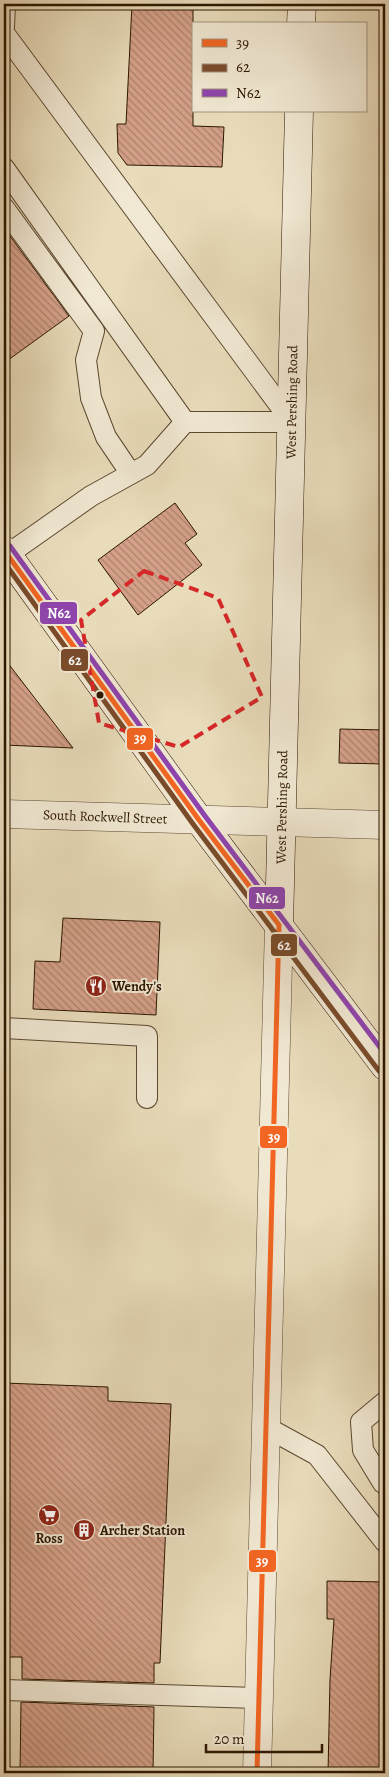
<svg xmlns="http://www.w3.org/2000/svg" width="389" height="1777" font-family="Alegreya,serif">
  <defs>
    <pattern id="building-back-hatch" width="6" height="6" patternUnits="userSpaceOnUse" patternTransform="scale(1.25)"><rect width="6" height="6" fill="#d4a088"/><path d="M-1 5l2 2M0 0l6 6M5-1l2 2" fill="none" stroke="#ac816d"/></pattern>
  </defs>
  <rect width="100%" height="100%" fill="#e9dcbb"/>
  <filter id="stains"><feTurbulence type="fractalNoise" baseFrequency=".004" numOctaves="4"/><feColorMatrix values="0 0 0 0 .2 0 0 0 0 .09 0 0 0 0 .02 0 0 0 .5 -.17"/></filter>
  <radialGradient id="worn" r=".72"><stop offset=".6" stop-color="#630" stop-opacity="0"/><stop offset="1" stop-color="#630" stop-opacity=".3"/></radialGradient>
  <path fill="url(#building-back-hatch)" stroke="#2c1600" d="M132 4H193V126L224 127 222 167 127 165 118 153 117 124H126Z
    M4 228 69 316 4 363Z
    M175 503 197 534 185 543 202 565 138 615 98 560Z
    M4 658 73 748 4 745Z
    M340 729 385 730V764L339 763Z
    M63 918 160 922 156 1015 33 1009 35 961 60 962Z
    M4 1383 108 1387V1401L171 1404 160 1663H154V1683L22 1679V1657H4Z
    M327 1581 385 1582V1773H328L330 1680 334 1619H327Z
    M21 1702 154 1707 153 1773H20Z"/>
  <g fill="none" stroke-linecap="round" stroke-linejoin="round">
    <g stroke="#5b482f" stroke-width="22">
      <path id="service" d="M4 27 5 4
        M4 33 292 422
        M4 168 185 422
        M4 208 94 331 86 360 91 398 106 437 131 474
        M7 555 91 496 147 465 185 422H292
        M4 1028 147 1036V1098
        M385 1402 361 1422 363 1450 383 1483 385 1484
        M266 1427 317 1455 385 1542
        M4 1690 259 1698"/>
    </g>
    <g stroke="#5b482f" stroke-width="29">
      <path id="minor" d="M4 814 385 825"/>
    </g>
    <g stroke="#5b482f" stroke-width="29">
      <path id="tertiary" d="M257 1773 279 925"/>
    </g>
    <g stroke="#2c1600" stroke-width="29">
      <path id="secondary" d="M301 24 302 4
        M4 550 199 820 385 1066
        M279 925 299 111"/>
    </g>
    <use href="#service" stroke="#f1e8d3" stroke-width="20"/>
    <use href="#minor" stroke="#f1e8d3" stroke-width="28"/>
    <use href="#tertiary" stroke="#f1e8d3" stroke-width="28"/>
    <use href="#secondary" stroke="#f1e8d3" stroke-width="28"/>
    <g stroke="#f1e8d3" stroke-width="9">
      <path id="bus-1" d="M4 550 199 820 279 925
        M257 1773 279 925"/>
    </g>
    <g stroke="#f1e8d3" stroke-width="9">
      <path id="bus-2" d="M4 562 193 824 379 1071"/>
    </g>
    <g stroke="#f1e8d3" stroke-width="9">
      <path id="bus-3" d="M10 546 205 816 385 1054"/>
    </g>
    <use href="#bus-1" stroke="#f26522" stroke-width="5"/>
    <use href="#bus-2" stroke="#7a4b2a" stroke-width="5"/>
    <use href="#bus-3" stroke="#8e44ad" stroke-width="5"/>
  </g>
  <path fill="none" stroke="#d62828" stroke-width="4" stroke-dasharray="10 6" stroke-linejoin="round" d="M144 571 218 598 262 697 179 747 99 723 81 620Z"/>
  <defs>
    <g id="restaurant-disc" transform="scale(1.125)"><circle r="9.5" fill="#8f2418" stroke="#f1e8d3"/><path d="M-5-6h1v4h1v-4h1v4h1v-4h1v5L-1.5 .5V6h-2V.5L-5-1ZM5-6V6H3V1.5H1.5Q1.5-4 5-6Z" fill="#fff"/></g>
    <g id="supermarket-disc" transform="scale(1.125)"><circle r="9.5" fill="#8f2418" stroke="#f1e8d3"/><path d="M-6-5.5h2.5l.6 2H6L4.5 2H-2.5L-4.4-4H-6ZM-1.5 3.2a1.3 1.3 0 1 0 .1 0ZM3 3.2a1.3 1.3 0 1 0 .1 0Z" fill="#fff"/></g>
    <g id="building-disc" transform="scale(1.125)"><circle r="9.5" fill="#8f2418" stroke="#f1e8d3"/><path d="M-4-6H4V6H1V3H-1V6H-4ZM-2.5-4.3h1.7v1.8h-1.7ZM.8-4.3h1.7v1.8H.8ZM-2.5-1h1.7V.8h-1.7ZM.8-1h1.7V.8H.8Z" fill="#fff"/></g>
  </defs>
  <g fill-rule="evenodd">
    <use href="#restaurant-disc" x="96" y="986"/>
    <use href="#supermarket-disc" x="49" y="1515"/>
    <use href="#building-disc" x="84" y="1530"/>
  </g>
  <circle fill="#2c1600" stroke="#f1e8d3" stroke-width="2" cx="100" cy="695" r="4.5"/>
  <g text-anchor="middle" dominant-baseline="central" stroke-width="4" stroke-linejoin="round" paint-order="stroke">
    <g font-size="14" fill="#2c1600" stroke="#f1e8d3">
      <text transform="translate(292 402) rotate(-89)">West Pershing Road</text>
      <text transform="translate(282 807) rotate(-89)">West Pershing Road</text>
      <text transform="translate(105 817) rotate(2)">South Rockwell Street</text>
    </g>
    <g font-size="14" font-weight="bold" fill="#2c1600" stroke="#f1e8d3" text-anchor="start">
      <text x="112" y="986">Wendy's</text>
      <text x="100" y="1530">Archer Station</text>
      <text x="49" y="1538" text-anchor="middle">Ross</text>
    </g>
  </g>
  <g stroke="#f1e8d3" stroke-width="2">
    <rect x="39" y="601" width="39" height="24" rx="5" fill="#8e44ad"/>
    <rect x="60" y="648" width="29" height="24" rx="5" fill="#7a4b2a"/>
    <rect x="126" y="727" width="28" height="24" rx="5" fill="#f26522"/>
    <rect x="248" y="886" width="38" height="24" rx="5" fill="#8e44ad"/>
    <rect x="270" y="933" width="28" height="24" rx="5" fill="#7a4b2a"/>
    <rect x="259" y="1125" width="29" height="24" rx="5" fill="#f26522"/>
    <rect x="248" y="1549" width="29" height="24" rx="5" fill="#f26522"/>
  </g>
  <g font-size="14" text-anchor="middle" font-weight="bold" fill="#fff">
    <text x="59" y="618">N62</text>
    <text x="75" y="665">62</text>
    <text x="140" y="743">39</text>
    <text x="267" y="903">N62</text>
    <text x="284" y="950">62</text>
    <text x="274" y="1142">39</text>
    <text x="262" y="1566">39</text>
  </g>
  <rect width="389" height="1777" fill="none" stroke="#e9dcbb" stroke-width="20"/>
  <rect x="5" y="5" width="379" height="1767" fill="none" stroke="#2c1600" stroke-width="2.5"/>
  <rect x="10" y="10" width="369" height="1757" fill="none" stroke="#2c1600"/>
  <rect x="192" y="22" width="175" height="90" fill="#f1e8d3" stroke="#a2947f"/>
  <rect x="202" y="39" width="25" height="8" fill="#f26522" stroke="#a2947f"/>
  <text x="236" y="48" font-size="15" fill="#2c1600">39</text>
  <rect x="202" y="64" width="25" height="8" fill="#7a4b2a" stroke="#a2947f"/>
  <text x="236" y="72" font-size="15" fill="#2c1600">62</text>
  <rect x="202" y="89" width="25" height="8" fill="#8e44ad" stroke="#a2947f"/>
  <text x="236" y="98" font-size="15" fill="#2c1600">N62</text>
  <path d="M206 1744v8h116v-8" fill="none" stroke="#2c1600" stroke-width="2.5"/>
  <text x="214" y="1744" font-size="15" fill="#2c1600" stroke="#f1e8d3" stroke-width="4" paint-order="stroke">20 m</text>
  <rect width="100%" height="100%" filter="url(#stains)"/>
  <rect width="100%" height="100%" fill="url(#worn)"/>
</svg>
